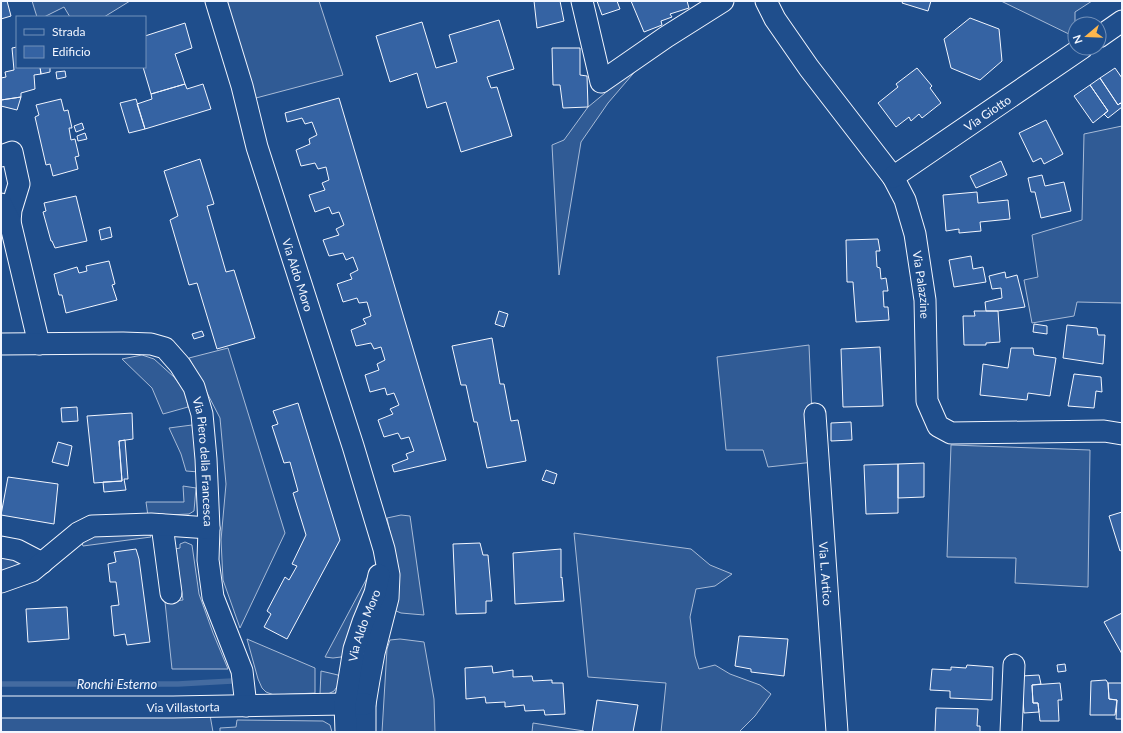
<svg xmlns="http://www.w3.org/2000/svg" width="1123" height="733" font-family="Lato,sans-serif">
  <rect width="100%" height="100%" fill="#1f4e8c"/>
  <path fill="#305b95" stroke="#a8bbd7" d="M32 1H130L104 17H70L64 7 44 17H37Z
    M226 1H319L343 75 256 98Z
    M1001 1H1092L1075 12V37Z
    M644 61 608 103 581 142 559 275 552 145 564 140 588 107Z
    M1122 126V303L1077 302 1074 316 1032 323 1024 280 1038 277 1032 235 1082 220 1084 134Z
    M809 345 814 462 768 467 763 450H726L717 357Z
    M228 348 285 533 240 628 223 580 221 540 226 484 220 418 189 358Z
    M142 355 154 359 174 377 186 393 188 407 163 414 152 388 122 359Z
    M192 425 199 472 186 471 181 454 169 428Z
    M951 445 1090 450 1088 587 1015 583 1016 558 947 557Z
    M183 486 196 488 194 511 189 514 148 516 146 502H184Z
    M401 515 410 516 424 615 401 613 396 611 393 546 387 518Z
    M98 533 150 535 151 537 83 546 82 543Z
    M574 533 691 549 710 565 732 574 715 586 696 589 690 617 695 656 699 669 715 665 730 674 760 685 771 694 755 716 739 732H661L666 683 588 677Z
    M185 542 192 545 199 594 213 633 228 669H172L165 602 183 600 175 549 180 548V544Z
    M1 554 21 562 22 567 1 575Z
    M374 565 373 571 345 654 341 657 333 658 325 657Z
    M247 639 315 668V693L274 695 266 692 262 688 258 679Z
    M400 639 424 642 434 699 435 732H382L387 649 390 640Z
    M321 671 338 675 341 681 334 691 328 694H320Z
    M210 715 213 732H1V716Z
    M237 720 323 721 330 725 332 732H220V728L236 727Z
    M533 723 584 731V732H532Z"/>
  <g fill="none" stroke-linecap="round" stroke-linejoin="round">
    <path stroke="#446ba0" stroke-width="5.5" d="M1 684H178L232 681"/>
  </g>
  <path fill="#3563a3" stroke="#f2f6ff" d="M1 1H7L11 16 1 19Z
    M534 1H560L564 21 537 28Z
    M597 1H617L620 9 602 15Z
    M631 1H687L689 8 670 14 672 17 661 21 662 25 644 32Z
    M903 1H931L928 11 902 3Z
    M970 18 999 29 1002 61 980 80 951 68 944 39Z
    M499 20 514 69 487 77 491 88 497 87 512 136 461 152 446 102 427 108 417 73 390 82 376 36 422 22 436 68 457 62 449 35Z
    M185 23 192 48 175 54 185 84 151 94 143 67H145V36Z
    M17 47V67H40L41 74 34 75 35 89 21 93V97L1 100V78L6 77 5 72 14 70 12 48Z
    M552 48H580V75L587 76 588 107 563 108 560 85H553Z
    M40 67H50V72L41 74Z
    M917 68 932 86 930 88 941 103 922 118 919 114 911 121 909 117 896 127 878 103 898 87 896 84Z
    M1115 68 1122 78V102L1118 105 1100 78Z
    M65 71 66 77 57 79 56 72Z
    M1100 78 1118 105 1120 103 1122 105V107L1108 118 1104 114 1108 111 1090 85Z
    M185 84 187 89 203 84 211 109 145 129 137 104 152 99 151 94Z
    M1090 85 1108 111 1093 123 1074 96Z
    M21 97 17 110 1 106V100Z
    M339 98 446 460 394 472 392 465 408 459 406 454 414 451 409 437 401 439 398 433 384 437 378 420 393 414 390 409 399 405 394 393 387 395 385 388 370 392 365 375 379 370 377 364 385 360 381 347 374 349 371 343 356 346 351 330 366 324 363 319 371 316 367 302 359 303 357 298 343 302 337 284 352 279 350 274 358 270 353 257 346 260 343 253 329 256 323 240 339 235 336 229 344 225 339 212 332 214 329 207 315 212 309 195 325 190 322 183 329 180 326 167 318 169 315 163 301 166 296 150 310 144 309 139 317 135 312 122 305 124 302 118 287 122 285 113Z
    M61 99 64 111 68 110 72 128H69L71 140 75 139 79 156 75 157 78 169 53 176 50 164 46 165 35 117 39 115 36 105Z
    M136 99 145 129 129 133 120 103Z
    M1046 120 1063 154 1044 164 1041 158 1033 162 1019 133Z
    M82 123 84 129 76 132 74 126Z
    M85 133 87 139 78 141 77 136Z
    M200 159 214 204 207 206 226 272 234 270 255 338 217 349 197 283 189 285 170 220 178 216 164 171Z
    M1001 161 1007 175 976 188 970 176Z
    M1042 175 1045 186 1064 182 1071 211 1041 218 1035 192H1031L1028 178Z
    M977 192 978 203 1008 200 1010 219 980 222 981 231 959 233V229L946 231 943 195Z
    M76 196 87 241 55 248 52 241H51L43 212 46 211 44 203Z
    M110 227 112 237 101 240 99 230Z
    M878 239 880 251H876L877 267 880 268 881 279 886 278 888 291H883L884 307H888L889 320 856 322 853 282H847L846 240Z
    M971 256 973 269 983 267 986 282 954 287 949 260Z
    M109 261 115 284 112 285 117 300 66 313 62 295H59L54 274 77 267 79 273 87 271 86 266Z
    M1005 272 1006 278 1017 275 1025 307 998 311H986L985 302 1002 298 1001 288 992 289 989 276Z
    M499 311 508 314 504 327 495 324Z
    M974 311H998L1000 342 986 343V345H964L963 316H975Z
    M1034 324 1047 326V334L1033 332Z
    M1067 325 1097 328 1098 335H1105L1103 364 1063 358Z
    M202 331 204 336 194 339 192 334Z
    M492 338 500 384H504L511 421 518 420 526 461 487 468 477 422H474L466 385H461L452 346Z
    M880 347 883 406 843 407 841 349Z
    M1011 348H1033L1034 355 1056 358 1050 396 1028 393 1027 400 980 395 983 364 1008 368Z
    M1074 374 1101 377 1102 392 1096 391 1094 408 1068 406Z
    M298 403 340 540 287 639 264 627 271 614 267 611 285 577 289 580 297 566 292 564 306 535 293 493 298 491 290 462 284 463 272 426 278 424 273 411Z
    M77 407 78 421 62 422 61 408Z
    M132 413 133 439 119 441 122 481 94 483 87 416Z
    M851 422 852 440 831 441V423Z
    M125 440 128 479H124L126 490 104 492 103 482 122 481 119 441Z
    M58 442 72 446 68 466 52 462Z
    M924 463V497L898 498V464Z
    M898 464V513L866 514 864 465Z
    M546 470 557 474 554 484 542 480Z
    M8 477 58 484 54 524 1 515Z
    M1122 512V550L1120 551 1109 516Z
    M480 543 483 555H488L492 601H486V613L456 614 453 544Z
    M136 549 139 559 150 642 127 645 125 634 114 636 111 606 119 605 116 582H110L108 564 116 562 114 552Z
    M561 549V578L562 577 564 601 515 604 513 553Z
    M67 607 69 639 28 642 26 609Z
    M1122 613V654L1104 622Z
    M739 636 788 639 784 676 751 672V669L735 666Z
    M1065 664 1066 671 1058 672 1057 665Z
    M967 665 993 667 992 700 950 698V691L930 690 932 669 951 670V667L966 668Z
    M492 666 493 673 513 670V677L532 676 533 681 552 680V683H563L565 714 545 715 544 710 525 711 524 705 505 707V702L486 703 485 697 466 699 465 668Z
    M1039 675 1041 684 1032 685 1033 703H1038L1039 712 1024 713 1021 676Z
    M1106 680 1108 683 1109 699 1117 700 1115 715H1090L1091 681Z
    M1060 683 1062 700H1058L1059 721H1040L1038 703H1033L1032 685Z
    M1108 683H1122V719H1116L1117 700 1109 699Z
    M597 700 638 705 633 732H592Z
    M936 708 978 709 977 726H980V732H935Z"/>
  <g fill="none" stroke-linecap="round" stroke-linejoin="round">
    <g stroke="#f2f6ff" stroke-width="23">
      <g id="minor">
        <path id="s1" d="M216 1 242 86 257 147 353 446 384 549 389 575 388 598 374 653 369 680 365 704V732"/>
        <path d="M582 1 601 82 666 37 723 1"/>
        <path id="s2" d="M766 1 775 19 809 68 893 177 905 200 915 234 925 300 927 401 938 426 951 433 1104 431 1122 434"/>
        <path d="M1099 37 1122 21"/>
        <path d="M1 156 12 152 19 184 11 210 10 222"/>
        <path id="s3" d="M893 177 1082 48"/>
        <path d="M1 204 10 222 39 344"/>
        <path id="s4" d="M1 344 123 343 151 344 165 348 180 365 194 387 202 414 206 459 209 528 208 560 213 597 242 671 246 706"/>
        <path id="s5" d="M815 414 837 732"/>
        <path d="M162 525 171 593"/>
        <path d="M1 547 17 550 42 563"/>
        <path d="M1 582 32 571 78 533 92 526 151 524 209 528"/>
        <path id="s6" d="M1 707H173L345 704H365"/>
        <path id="s7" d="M346 732 345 704 354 649 363 622 375 593 379 575"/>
        <path d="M1011 732 1014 665"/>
      </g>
    </g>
    <use href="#minor" stroke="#1f4e8c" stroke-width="21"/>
  </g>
  <g text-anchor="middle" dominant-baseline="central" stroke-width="3" stroke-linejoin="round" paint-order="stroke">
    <g font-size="12" fill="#f2f6ff" stroke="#1f4e8c">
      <text stroke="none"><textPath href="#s3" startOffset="114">Via Giotto</textPath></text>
      <text stroke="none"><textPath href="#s1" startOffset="286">Via Aldo Moro</textPath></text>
      <text stroke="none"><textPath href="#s2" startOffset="330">Via Palazzine</textPath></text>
      <text stroke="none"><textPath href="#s4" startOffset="289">Via Piero della Francesca</textPath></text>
      <text stroke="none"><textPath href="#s5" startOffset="160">Via L. Artico</textPath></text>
      <text stroke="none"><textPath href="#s7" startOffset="109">Via Aldo Moro</textPath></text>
      <text stroke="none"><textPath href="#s6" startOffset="182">Via Villastorta</textPath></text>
    </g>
    <g font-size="13" font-style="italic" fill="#f2f6ff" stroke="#1f4e8c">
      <text x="117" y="684">Ronchi Esterno</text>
    </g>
  </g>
  <rect width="1123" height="733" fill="none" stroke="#f2f6ff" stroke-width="4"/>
  <rect x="16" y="16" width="130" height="52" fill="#1f4e8c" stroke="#7391ba"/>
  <rect x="24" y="29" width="20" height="6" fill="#1f4e8c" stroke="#7391ba"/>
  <text x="52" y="36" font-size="12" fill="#f2f6ff">Strada</text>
  <rect x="24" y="46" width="20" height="12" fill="#3563a3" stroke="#7391ba"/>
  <text x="52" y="56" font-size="12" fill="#f2f6ff">Edificio</text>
  <g transform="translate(1087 36) rotate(251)"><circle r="19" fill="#1f4e8c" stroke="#7391ba"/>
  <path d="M0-3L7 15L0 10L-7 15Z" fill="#ffb74d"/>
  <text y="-6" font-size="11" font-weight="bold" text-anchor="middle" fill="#f2f6ff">N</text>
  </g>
</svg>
